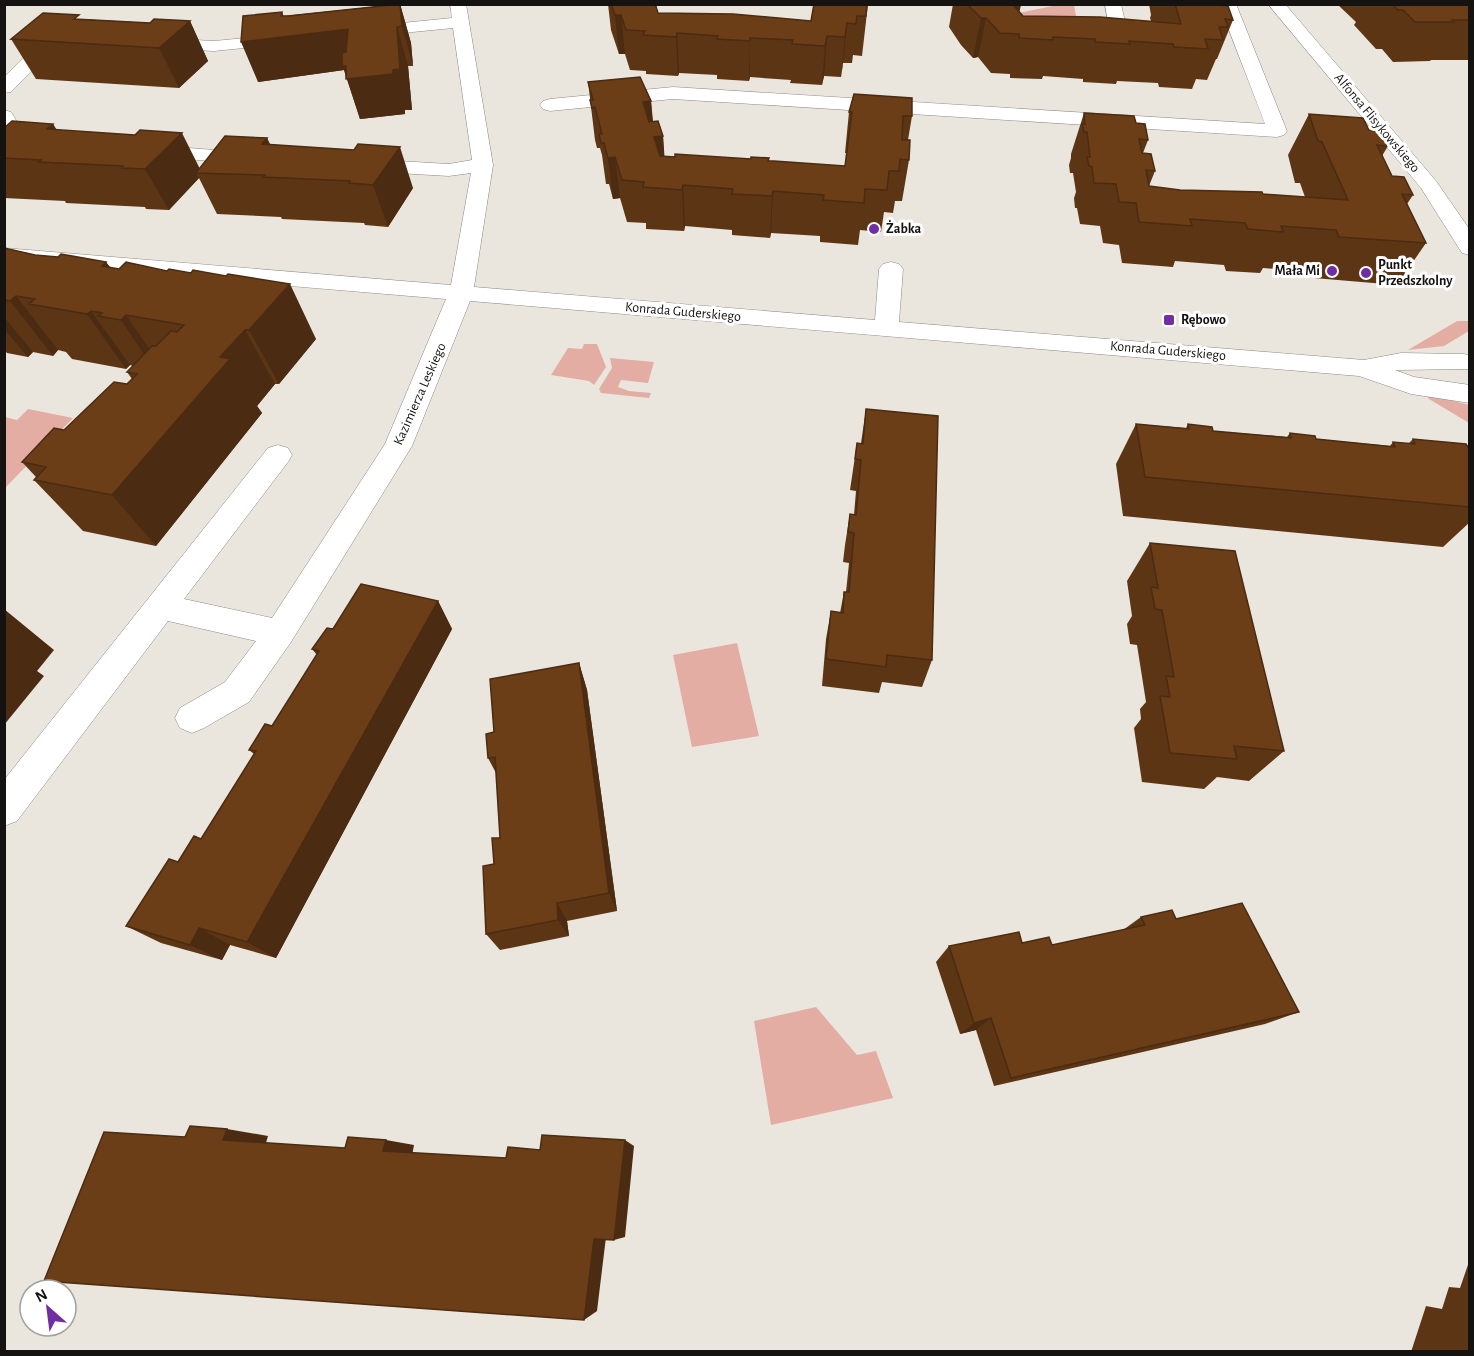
<svg xmlns="http://www.w3.org/2000/svg" width="1474" height="1356" font-family="'Alegreya Sans',sans-serif">
  <rect width="100%" height="100%" fill="#eae6dd"/>
  <path fill="#e3ada4" d="M1057 5H1074L1080 37H1059L1019 13Z
    M1457 321H1469V331L1444 346 1408 350Z
    M584 344H597L606 367 594 385 589 381 551 375 568 348 582 349Z
    M610 358 654 362 648 383 621 380 618 387 629 391 651 393 649 398 601 393 599 389 612 368Z
    M1424 393 1469 405V423L1429 399Z
    M28 409 73 418 5 488V417L17 420Z
    M737 643 759 736 692 747 673 655Z
    M816 1007 857 1055 876 1051 893 1098 771 1125 754 1021Z"/>
  <g fill="none" stroke-linecap="round" stroke-linejoin="round">
    <g stroke="#8c8881" stroke-width="1">
      <path id="minor" d="M450 4H466L493 165 474 287 875 320 879 269 883 264 891 262 899 264 903 269 899 322 1364 360 1401 353 1463 354 1470 355V369L1395 370 1414 377 1470 385V403L1411 394 1359 376 470 301 412 446 291 642 249 702 204 728 192 733 180 728 175 718 180 708 225 682 256 641 168 621 17 821 4 826V780L268 448 278 445 288 448 292 455 288 462 184 599 272 618 385 444 446 299 4 262V248L451 285 471 173 449 176 363 171 356 169 353 165 356 161 363 159 449 164 472 160 453 28 362 37 356 36 353 32 356 28 362 27 452 18Z
        M1105 4H1121L1129 40 1126 44H1114L1111 40Z
        M1219 4H1236L1287 131 1284 135 1277 137 673 99 550 111 543 109 540 105 543 101 550 99 673 87 1265 124Z
        M1268 4H1285L1436 181 1470 230V255L1462 253 1421 188Z
        M287 34 293 35 296 39 293 43 214 51 156 48 150 47 147 43 150 39 156 38 214 41Z
        M63 36 69 37 72 41 69 45 43 59 11 92 4 93V77L31 51Z
        M4 110 11 112 25 135 52 140 55 144 52 148 45 150 11 144 4 134Z
        M148 145 255 153 262 155 265 159 262 163 255 165 141 155 138 151 141 147Z"/>
    </g>
    <use href="#minor" fill="#fff" fill-rule="evenodd"/>
  </g>
  <path fill="#5c3515" d="M400 4 411 43 413 66H408L412 110H405V114L360 119 344 70 258 82 282 12 283 16Z
    M608 4H656L658 13 811 21 814 4H868L862 56 853 55 852 63H843L841 77 824 76 822 85 790 83 791 80 750 77 749 81 717 79V75L679 73 678 76 646 74V71L630 70 625 54H619L611 30Z
    M953 4H1020L1019 12 1023 16 1151 21 1150 18 1151 15 1149 4H1219L1233 20 1217 59H1216L1207 80 1196 79 1192 89 1159 87 1158 83 1117 81 1116 84 1083 82V79L1043 76 1042 79 1010 78V74L991 73 978 57 973 58 961 45 949 27Z
    M1337 4H1470V60H1431L1430 61 1393 62 1382 49H1376L1354 25 1356 22Z
    M81 19 150 23 190 21 208 61 179 88 36 79 11 39Z
    M588 82 651 101 653 121 663 136 664 156 769 161 845 166 847 153H845L849 112 912 116 908 140 909 160 902 201H895L893 213 884 212 881 232 860 230 858 245 820 242V236L771 233 770 238 732 235V230L685 226 684 231 646 229V223L627 222 620 198 613 199 609 184H606L602 155 600 148H597L595 140Z
    M1084 113 1136 123 1148 140 1143 153 1155 171 1149 186 1180 190 1305 197 1300 183H1295L1288 155 1309 114 1369 130 1388 146 1382 156 1392 176 1413 195 1407 204 1426 243 1397 285 1314 278 1311 272 1263 268 1260 273 1226 271 1224 265 1175 261 1173 267 1122 263 1119 245 1103 243 1100 226 1080 224 1077 208H1075L1074 198 1076 192 1073 173H1070L1069 165 1071 158V154Z
    M53 124 56 130 200 168 267 138 270 144 413 188 388 227 365 225 364 223 282 219 281 217 217 214 199 178 169 210 146 209 145 207 66 203 65 201 4 198V128Z
    M4 248 35 255 106 262 110 267 316 339 279 384H275L257 406 262 413 156 546 83 531 34 480 36 477 22 462 64 430 127 384 132 379 127 372 133 366 130 365 126 369 72 359 66 352 58 350 53 356 33 352 28 357 7 353 4 350Z
    M866 409 932 660 922 687 882 682 879 693 822 686 826 639 831 611 840 613 844 592H846L849 563 843 562 845 545 850 514 854 515 856 491 850 490 857 443H861Z
    M1136 424 1186 428 1188 424 1213 431 1287 437 1290 433 1316 439 1390 446 1393 442 1408 444 1413 439 1470 450V522L1443 547 1123 516 1116 464Z
    M1150 543 1284 751 1249 781 1217 777 1204 789 1142 782 1134 728 1141 719 1140 709 1146 702 1137 645 1130 644 1127 624 1132 616 1127 581Z
    M438 601 452 629 276 958 230 945 222 960 161 943 126 926 178 862 201 839 254 754 249 750 272 726 317 655 312 649 333 629Z
    M579 663 587 690 617 911 567 921 569 936 500 950 486 934 494 864 500 838 496 773 488 758 494 732Z
    M1141 917 1176 919 1299 1012 1265 1024 994 1086 976 1030 960 1034 936 962 949 946 1022 943 1052 945 1123 930Z
    M1470 1259V1352H1411L1426 1306 1442 1309 1449 1287 1460 1288Z"/>
  <path fill="#4b2b11" d="M400 4 411 43 413 66 402 26Z
    M1021 5 1014 34V6Z
    M282 12 291 36 348 29 397 27 408 66 412 110H405V114L360 119 344 70 258 82 241 42 281 16Z
    M615 15H621L625 54H619Z
    M981 18H986L978 57 973 58Z
    M190 21 208 61 179 88 159 48Z
    M847 23 843 63 841 77 845 37Z
    M677 33 679 73 678 76 676 37Z
    M827 36 824 76 822 85 825 46Z
    M750 38V77L749 81 750 41Z
    M651 101 654 142 643 102Z
    M53 124 78 163 47 129Z
    M182 133 202 173H196L199 178 169 210 145 169Z
    M663 136 666 177 654 137Z
    M267 138 285 178 262 144Z
    M400 147 413 188 388 227 373 185Z
    M615 157 620 198 613 199 608 158Z
    M683 185 685 226 684 231 682 190Z
    M773 191 771 233 770 238 772 196Z
    M106 262 143 316 102 266Z
    M290 284 316 339 279 384 249 330Z
    M16 296 58 350 53 356 10 301Z
    M91 311 130 365 126 369 87 314Z
    M126 315 163 369 158 375 121 320Z
    M4 317 33 352 28 357 4 329Z
    M245 330 275 384 257 406 262 413 156 546 112 495 220 357Z
    M438 601 452 629 276 958 247 942Z
    M4 609 54 650 37 671 44 676 4 725Z
    M579 663 587 690 617 911 609 893Z
    M557 903 567 921 569 936 558 920Z
    M199 928 230 945 222 960 190 945Z
    M991 1018 976 1030 960 1034 974 1023Z
    M227 1129 268 1136 265 1146 223 1140Z
    M386 1140 414 1145 412 1156 383 1151Z
    M625 1140 634 1146 625 1237 614 1240Z
    M606 1237 597 1311 584 1320 594 1239Z"/>
  <path fill="#6b3e18" stroke="#4b2b11" stroke-width="1.5" d="M400 4 402 26 397 27 400 69 393 70V74L346 79V66H342V53L346 52 348 29 241 42 243 16 282 12 281 16H288Z
    M611 4H655L658 13 733 14 811 21 814 4H867L866 16H857L856 24 847 23 845 37 827 36 825 46 792 44 793 40 750 38V41L717 39 718 36 677 33 676 37 643 35 645 31 626 30 621 15H615Z
    M967 4H1020L1021 5 1014 6 1023 16 1100 17 1181 24 1175 4H1219V5L1228 6 1233 20 1225 19 1228 27H1219L1223 40 1205 39 1208 49 1174 47 1173 44 1129 41 1130 44 1095 42V39L1053 37V40L1019 38V34L1000 33 986 18H981Z
    M1392 4H1470V20H1452L1454 22H1415L1403 10H1398Z
    M43 13 79 15 74 19 150 23 154 19 190 21 159 48 11 39Z
    M640 77 651 101 643 102 649 122 658 121 663 136 654 137 660 156 675 157V154L751 159V157L769 158 768 161H774L845 166 852 112H849L854 94 912 98V116H903L902 140H910L909 160 900 159 899 171H889L887 190 865 189 864 203 823 200 824 195 773 191 772 196 732 194 733 189 683 185 682 190 643 187 644 182 622 180 615 157 608 158 604 143H601L599 134H602L595 107 592 108 590 100H593L588 82Z
    M1084 113 1134 116 1136 123 1145 124 1148 140 1139 139 1142 153 1151 154 1155 171 1146 170 1149 186 1180 190 1262 192 1263 194 1348 200 1322 142 1318 141 1309 114 1363 118 1369 130 1380 131 1388 146 1377 145 1392 176 1404 177 1413 195 1402 194 1426 243 1339 237 1336 230 1281 226 1283 232 1248 229 1245 223 1190 219 1192 226 1139 222 1136 203 1119 202 1116 184 1094 183 1092 167 1089 166 1087 157H1090L1087 132H1084L1082 124H1085Z
    M12 121 53 124 47 129 135 135 140 130 182 133 145 169 122 168 123 166 39 162 41 160 4 158V128Z
    M225 136 267 138 262 144 354 150 358 144 400 147 373 185 349 183 350 181 263 177 265 175 196 173Z
    M4 248 35 255 58 257 61 254 106 262 102 266 119 269 126 262 167 271 169 269 191 273 193 270 226 276 228 274 290 284 249 330H245L220 357 230 359 112 495 34 480 46 467 22 462 54 428 64 430 114 382 127 384 137 374 127 372 152 346H156L171 331 177 332 184 325 126 315 121 320 98 316 102 313 91 311 87 314 29 304 35 299 16 296 10 301 4 300Z
    M866 409 938 416 932 660 887 655 886 667 826 659 831 611 843 613 844 592H849L854 533 848 532 850 514 856 515 861 460 855 459 857 443 863 444Z
    M1136 424 1189 429 1188 424 1212 427 1213 431 1291 438 1290 433 1315 436 1316 439 1395 447 1393 442 1415 444 1413 439 1466 444 1470 450V507L1145 477Z
    M1150 543 1235 551 1284 751 1234 746 1237 759 1170 753 1160 696 1170 697 1166 676 1174 677 1162 610 1155 609 1151 587 1158 588Z
    M361 584 438 601 247 942 199 928 190 945 126 926 169 859 178 862 194 836 201 839 256 751 249 750 265 724 272 726 319 651 312 649 327 628 333 629Z
    M579 663 609 893 557 903 558 920 486 934 483 866 494 864 492 838H500L495 757 488 758 486 734 494 732 490 679Z
    M1242 903 1299 1012 1011 1078 991 1018 974 1023 949 946 1019 932 1022 943 1049 937 1052 945 1145 925 1141 917 1172 910 1176 919Z
    M190 1126 227 1129 223 1140 345 1148 348 1137 386 1140 383 1151 506 1158 508 1147 540 1150 542 1135 625 1140 614 1240 594 1239 584 1320 44 1281 104 1132 185 1137Z"/>
  <g fill="#712ea3" stroke="#fff" stroke-width="2">
    <circle cx="874" cy="229" r="6"/>
    <circle cx="1332" cy="271" r="6"/>
    <circle cx="1366" cy="273" r="6"/>
    <rect x="1163" y="314" width="12" height="12" rx="3"/>
  </g>
  <g text-anchor="middle" dominant-baseline="central" stroke-width="6" stroke-linejoin="round" paint-order="stroke">
    <g font-size="14" fill="#151311" stroke="#fff">
      <text transform="translate(1377 123) rotate(50)">Alfonsa Flisykowskiego</text>
      <text transform="translate(683 312) rotate(5)">Konrada Guderskiego</text>
      <text transform="translate(1168 351) rotate(5)">Konrada Guderskiego</text>
      <text transform="translate(420 394) rotate(-66)">Kazimierza Leskiego</text>
    </g>
    <g font-size="14" font-weight="bold" fill="#151311" stroke="#fff" text-anchor="start">
      <text x="886" y="229">Żabka</text>
      <text x="1378" y="265">Punkt<tspan x="1378" dy="16">Przedszkolny</tspan></text>
      <text x="1320" y="271" text-anchor="end">Mała Mi</text>
      <text x="1181" y="320">Rębowo</text>
    </g>
  </g>
  <rect width="1474" height="1356" fill="none" stroke="#151311" stroke-width="12"/>
  <g transform="translate(48 1308) rotate(332)"><circle r="28" fill="#ffffff" stroke="#a1a1a0" stroke-width="1.5"/>
  <path d="M0-4.5L10 22L0 15L-10 22Z" fill="#712ea3"/>
  <text y="-9" font-size="16" font-weight="bold" text-anchor="middle" fill="#151311">N</text>
  </g>
</svg>
